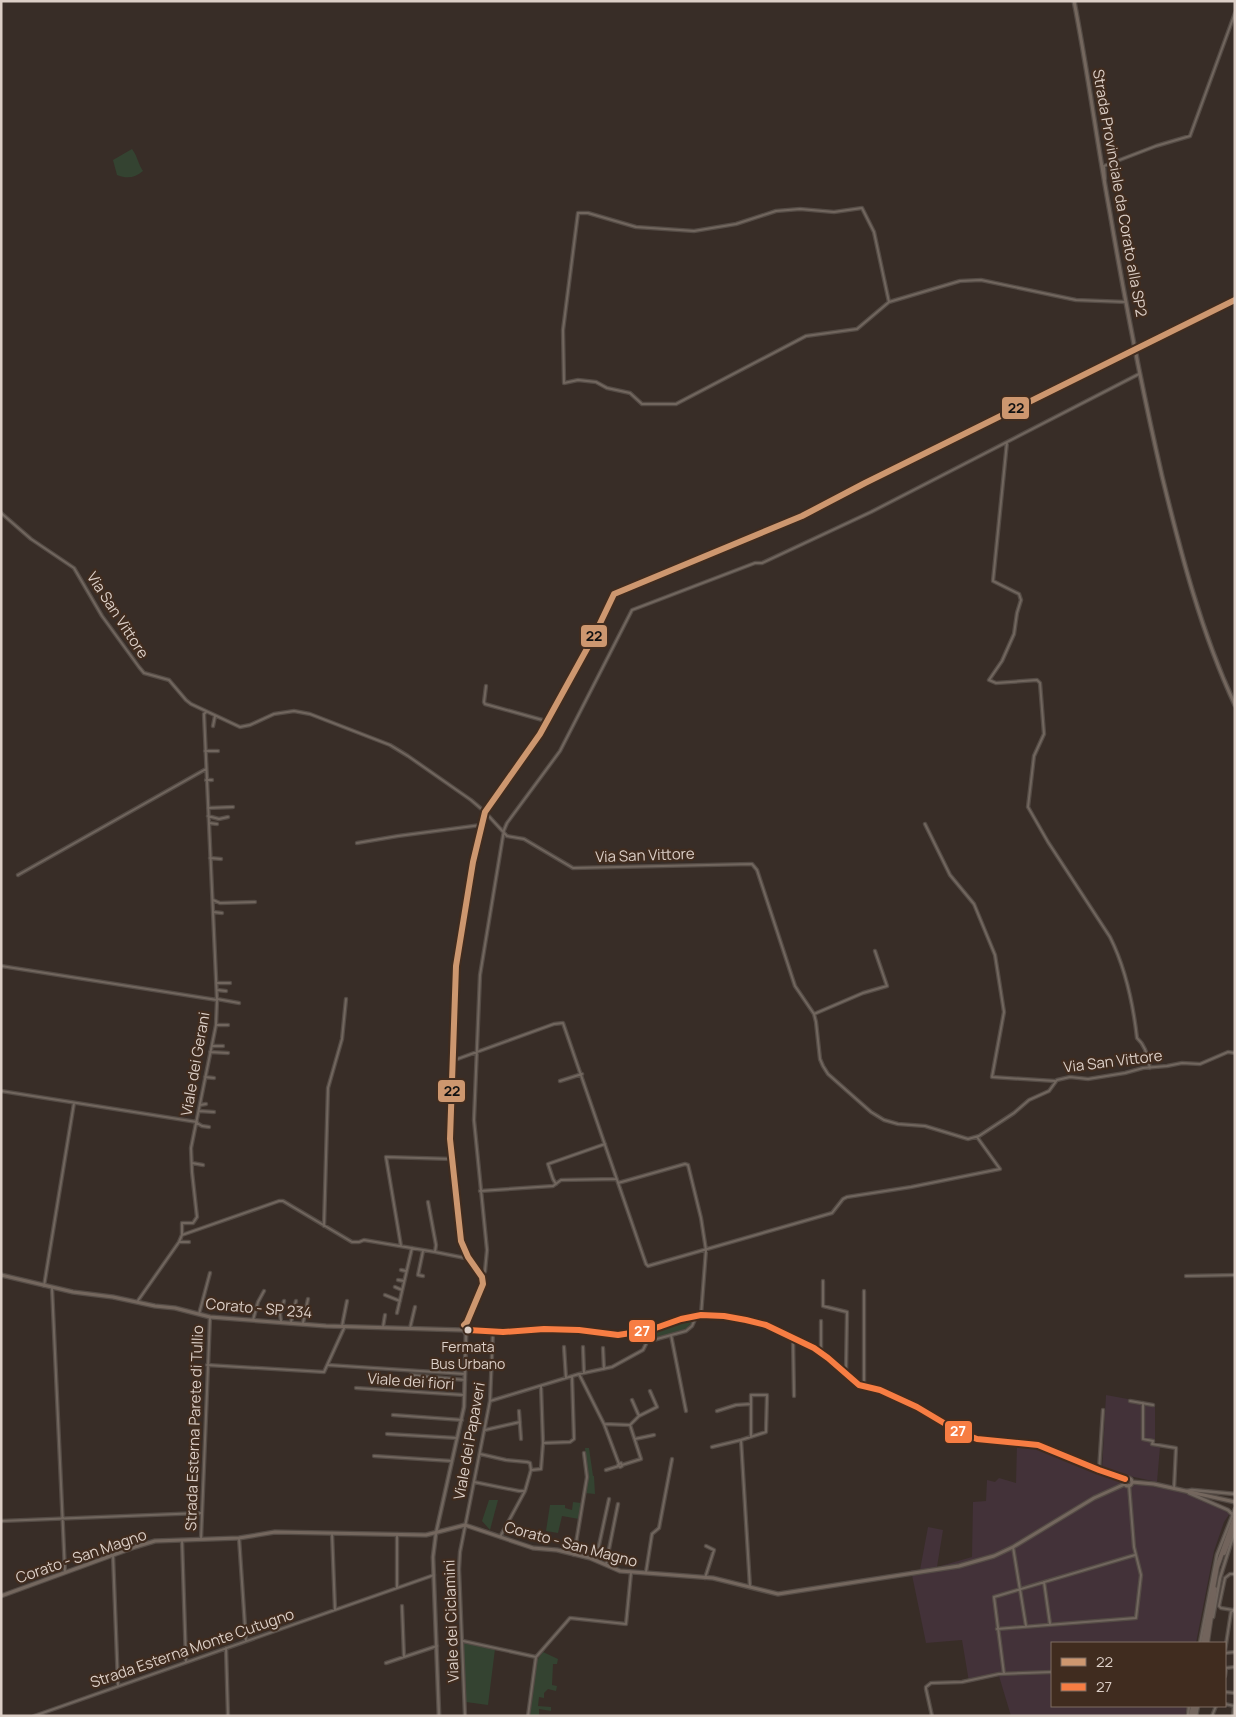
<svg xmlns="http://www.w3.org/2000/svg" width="1236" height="1717" font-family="Manrope,sans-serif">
  <rect width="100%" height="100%" fill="#382d27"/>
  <path fill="#433239" d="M1106 1395 1155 1404V1446L1160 1447 1157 1482 1102 1470Z
    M1017 1444 1032 1445 1056 1453 1107 1475 1138 1484 1187 1493 1230 1513 1224 1522 1214 1551 1196 1643H1052V1706H1187L1185 1716H1011L999 1676 969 1682 962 1640 926 1643 911 1570H920L928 1527 943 1530 937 1567 972 1557 973 1502 986 1501 987 1480 995 1482 999 1478 1016 1483Z"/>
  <path fill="#344331" d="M132 149C138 157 138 164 143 171 135 178 127 179 117 175L113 160Z
    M694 1317C689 1335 663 1336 648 1340V1337L650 1333Z
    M585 1448H589L593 1476H594L595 1494 585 1493 587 1477Z
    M489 1500H498L490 1530 482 1521Z
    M573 1502 581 1503 579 1519 562 1516 558 1533 546 1531 550 1505H565V1508L572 1510Z
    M463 1642 495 1649 488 1705 466 1702Z
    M543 1652 558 1659 557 1664H553L552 1685 557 1686 556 1691 548 1689 544 1693V1698L539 1697 538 1706 551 1707V1711L539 1709V1716H530L537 1660Z"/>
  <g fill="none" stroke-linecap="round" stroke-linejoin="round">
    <g stroke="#544b45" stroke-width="4.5">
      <path id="minor" d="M1105 179 1104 166 1156 146 1190 136 1235 13
        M889 302 874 232 862 208 834 212 800 209 776 211 736 224 694 231 636 227 588 213H578L563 330 564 383 578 380 596 382 607 388 630 393 642 404H676L806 336 857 329 889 302 960 281 981 280 1076 300 1126 302
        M1136 349 1235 300
        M1007 442 993 581 1019 594 1021 600 1017 613 1014 634 1002 661 989 680 996 683 1037 680 1040 683 1044 734 1034 756 1028 807 1048 842 1110 937C1126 969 1133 1003 1137 1038 1146 1046 1147 1056 1150 1068
        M1 513 31 539 74 568 102 616 139 667 144 673 169 680 186 700 191 704 240 727 250 725 274 714 294 711 310 714 390 745 408 756 471 800 485 812 507 836 524 839 573 868 752 864 757 870 795 986 814 1014 816 1022 820 1059 823 1066 828 1074 871 1112 884 1120 898 1124 925 1126 968 1139 979 1136 1014 1113 1029 1100 1049 1091 1057 1080 1070 1077 1088 1079 1125 1073 1143 1068 1167 1066 1182 1063 1200 1064 1228 1052 1235 1053
        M486 686 484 702 485 704 546 721
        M213 726 215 716
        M205 751H218
        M206 780H212
        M208 808 233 807
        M208 816 219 819 228 817
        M209 823 217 824
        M925 824 950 875 974 904 995 955 1004 1012 992 1077 1055 1081
        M357 843 398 836 481 825
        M210 858 221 859
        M18 875 206 769
        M213 900 220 903 255 902
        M213 912 222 913
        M1 966 217 1000
        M217 983H230
        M217 990 226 991
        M217 999 239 1003
        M814 1014 863 993 887 986 875 951
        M216 1025H228
        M212 1046H223
        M210 1052 228 1053
        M452 1061 554 1024 563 1023 646 1264 648 1266 832 1213 843 1199 847 1197 911 1187 1000 1169 977 1137
        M205 1077 214 1078
        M560 1081 582 1074
        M1 1091 197 1122
        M200 1105 206 1104
        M199 1111 214 1112
        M197 1123 202 1126 209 1127
        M192 1163 203 1165
        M618 1183 685 1164 688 1165 701 1218 706 1250 701 1315
        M556 1184 553 1179 548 1164 605 1144
        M480 1191 553 1186 561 1180 616 1179
        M428 1202 436 1245 435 1252
        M324 1226 328 1088 342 1039 346 999
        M182 1235 279 1201H283L352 1242H359L364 1240 435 1252 470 1259
        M179 1242H189
        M401 1246 386 1157 452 1159
        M401 1270 406 1271
        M423 1276 418 1275 423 1251
        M1186 1276 1235 1275
        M482 1277 485 1271 487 1250 474 1120 480 975 504 830 507 823 560 751 632 610 755 563H762L871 512 1139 374
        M398 1280 404 1281
        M823 1281V1306L847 1312 846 1373
        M44 1286 74 1103
        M395 1287 402 1290
        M52 1288 65 1572
        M864 1291V1386
        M385 1295 400 1301
        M137 1302 179 1242 182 1235V1223H193L197 1217 192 1172 191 1148 216 1025 217 1000 204 714 206 712
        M397 1313 412 1248
        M199 1314 210 1273
        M253 1320 258 1302 264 1291
        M281 1321 280 1314 284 1301
        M821 1321V1353
        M291 1322 296 1301
        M303 1323 308 1299
        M342 1326 347 1301
        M383 1327 385 1315
        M410 1328 415 1307
        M629 1334 640 1336 645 1339
        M671 1335 686 1411
        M646 1337 651 1332 660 1327
        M793 1338 794 1396
        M646 1342 686 1331 692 1326 696 1317
        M564 1347 566 1378
        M583 1347 584 1373
        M603 1348 604 1369
        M207 1365 324 1372 345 1326
        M328 1365 465 1374
        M579 1374 604 1424 619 1464
        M411 1375 465 1380
        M356 1388 464 1395
        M632 1400 639 1416
        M490 1401 579 1374 612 1367 643 1350 646 1344V1336L643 1332
        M1130 1401 1153 1405
        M1143 1403V1439L1153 1441 1152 1444 1176 1448 1174 1489
        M519 1411 521 1439
        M717 1411 736 1405 751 1404
        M393 1415 462 1420
        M604 1424 630 1425 639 1416 657 1407 650 1391
        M485 1430 520 1422
        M387 1434 457 1438
        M635 1439 654 1435
        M741 1440 750 1587
        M543 1443 570 1442 574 1439 572 1376
        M712 1447 741 1440 766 1432 767 1395H751V1437
        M480 1454 506 1460 527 1462 530 1463 531 1470 541 1469 543 1443 541 1386
        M374 1456 452 1461
        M621 1463 622 1466 620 1467 618 1465Z
        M622 1465 641 1459 630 1425
        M606 1470 619 1466
        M1099 1470 1103 1410
        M474 1482 519 1491H525
        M1 1521 201 1513
        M332 1533 335 1610
        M397 1534V1588
        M500 1537 525 1491 531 1470
        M239 1538 246 1641
        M201 1539 210 1317
        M182 1540 186 1662
        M1013 1547 1026 1626
        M113 1555 118 1685
        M574 1555 587 1477 584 1453
        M596 1559 609 1499
        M606 1564 618 1504
        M646 1572 652 1534 659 1528 672 1459
        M705 1578 714 1550 706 1546
        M1044 1582 1050 1624
        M402 1606 404 1657
        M1233 1610 1221 1608 1219 1606 1225 1578 1230 1574H1235
        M997 1629 1136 1618 1141 1575 1134 1547 1129 1485
        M463 1641 536 1657
        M226 1648 228 1716
        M1225 1651 1231 1612 1235 1609
        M1225 1653 1235 1652
        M386 1663 437 1646
        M1004 1674 994 1597 1135 1555
        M1225 1676 1226 1668 1235 1667
        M1225 1692 1235 1693
        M1225 1704 1234 1706 1233 1716
        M34 1716 434 1575
        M465 1716 459 1569 460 1552 490 1401 493 1331
        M528 1716 536 1657 570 1618 626 1624 631 1573
        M932 1716 926 1689V1687L931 1683 962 1682 999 1674 1052 1672
        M1212 1716 1216 1706"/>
    </g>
    <g stroke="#544b45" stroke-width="5">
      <path id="tertiary" d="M464 1325 467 1322 483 1284 482 1277 468 1257 461 1241 450 1139 456 966 473 862 485 812 540 734 594 636 614 594 778 527 1136 349
        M1187 1491 1192 1490 1235 1494
        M1189 1493 1228 1510 1232 1514
        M1213 1617 1220 1578 1235 1530
        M1200 1643 1217 1555 1235 1509
        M439 1716 433 1557 436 1533 464 1407 466 1334 464 1331
        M1188 1716 1189 1706
        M1196 1716 1198 1706"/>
    </g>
    <g stroke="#544b45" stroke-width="5.5">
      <path id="secondary" d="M1074 1C1088 72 1097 143 1110 213 1125 301 1142 389 1162 476 1181 554 1201 632 1235 705
        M1 1275 73 1292 113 1297 155 1306 175 1308 210 1317 326 1326 463 1330
        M463 1328a3 3 0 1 1 6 0a3 3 0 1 1-6 0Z
        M468 1330 503 1332 544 1329 579 1330 618 1335 650 1330 681 1319 701 1315 724 1316 746 1320 766 1325 814 1348 828 1358 859 1385 880 1390 917 1407 959 1432 977 1439 1038 1445 1099 1470 1125 1479
        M1124 1482a4 4 0 1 1 8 0a4 4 0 1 1-8 0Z
        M1132 1482 1154 1484 1235 1502
        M1 1596 135 1547 155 1541 239 1538 275 1532 426 1535 465 1525 533 1548 557 1550 590 1558 620 1571 713 1578 778 1594 959 1566 994 1556 1013 1547 1094 1498 1125 1484"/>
    </g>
    <g stroke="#544b45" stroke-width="6">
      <path id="trunk" d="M1224 1553 1235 1524
        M1203 1643 1217 1567 1235 1517
        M1207 1643 1215 1589
        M1191 1716 1193 1706
        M1194 1716 1196 1706"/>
    </g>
    <use href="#minor" stroke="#71665e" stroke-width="2"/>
    <use href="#tertiary" stroke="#71665e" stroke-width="2.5"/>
    <use href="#secondary" stroke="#74675e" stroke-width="3"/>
    <use href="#trunk" stroke="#72645c" stroke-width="4"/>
    <g stroke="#402c1f" stroke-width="10">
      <path id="bus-1" d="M464 1325 467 1322 483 1284 482 1277 468 1257 461 1241 450 1139 456 966 473 862 485 812 540 734 594 636 614 594 802 516 865 483 1235 300"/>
    </g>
    <g stroke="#402c1f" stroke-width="10">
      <path id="bus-2" d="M468 1330 503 1332 544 1329 579 1330 618 1335 650 1330 681 1319 701 1315 724 1316 746 1320 766 1325 814 1348 828 1358 859 1385 880 1390 917 1407 959 1432 977 1439 1038 1445 1099 1470 1125 1479"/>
    </g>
    <use href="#bus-1" stroke="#cd976f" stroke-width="6"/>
    <use href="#bus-2" stroke="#f77d43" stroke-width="6"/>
  </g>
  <circle fill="#dccfc7" stroke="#402c1f" stroke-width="2" cx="468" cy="1330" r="4.5"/>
  <g text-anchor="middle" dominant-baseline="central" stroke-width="4.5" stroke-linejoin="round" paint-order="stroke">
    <g font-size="14" fill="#dccfc7" stroke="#402c1f">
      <text x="468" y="1346">Fermata<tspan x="468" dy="17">Bus Urbano</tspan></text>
    </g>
    <g font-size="15" fill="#dccfc7" stroke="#402c1f">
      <text transform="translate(1120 193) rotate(80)">Strada Provinciale da Corato alla SP2</text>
      <text transform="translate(118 615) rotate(57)">Via San Vittore</text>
      <text transform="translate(645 855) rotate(-2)">Via San Vittore</text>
      <text transform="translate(1113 1061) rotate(-7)">Via San Vittore</text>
      <text transform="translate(195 1064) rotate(-80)">Viale dei Gerani</text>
      <text transform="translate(259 1308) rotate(5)">Corato - SP 234</text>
      <text transform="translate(411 1381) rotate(4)">Viale dei fiori</text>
      <text transform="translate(194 1428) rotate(-88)">Strada Esterna Parete di Tullio</text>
      <text transform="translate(469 1441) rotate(-80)">Viale dei Papaveri</text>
      <text transform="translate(571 1544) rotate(15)">Corato - San Magno</text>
      <text transform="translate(81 1556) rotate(-19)">Corato - San Magno</text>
      <text transform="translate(451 1621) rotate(-92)">Viale dei Ciclamini</text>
      <text transform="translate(192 1648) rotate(-19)">Strada Esterna Monte Cutugno</text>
    </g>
  </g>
  <g stroke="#402c1f" stroke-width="2">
    <rect x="1001" y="396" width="29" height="24" rx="5" fill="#cd976f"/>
    <rect x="580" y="624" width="28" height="24" rx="5" fill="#cd976f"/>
    <rect x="437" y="1079" width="29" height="24" rx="5" fill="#cd976f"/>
    <rect x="628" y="1319" width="28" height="24" rx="5" fill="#f77d43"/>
    <rect x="944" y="1420" width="29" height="24" rx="5" fill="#f77d43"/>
  </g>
  <g font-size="14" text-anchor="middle" font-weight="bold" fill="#fff">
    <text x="642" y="1336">27</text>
    <text x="958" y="1436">27</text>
  </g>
  <g font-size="14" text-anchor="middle" font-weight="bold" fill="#111">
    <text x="1016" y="413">22</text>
    <text x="594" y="641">22</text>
    <text x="452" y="1096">22</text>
  </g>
  <rect width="1236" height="1717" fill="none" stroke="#dccfc7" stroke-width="5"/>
  <rect x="1051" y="1642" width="175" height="65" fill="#402c1f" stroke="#7e6d62"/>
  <rect x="1061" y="1658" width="25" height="8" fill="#cd976f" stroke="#7e6d62"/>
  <text x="1096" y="1667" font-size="15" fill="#dccfc7">22</text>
  <rect x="1061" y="1683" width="25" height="8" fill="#f77d43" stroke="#7e6d62"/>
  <text x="1096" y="1692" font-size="15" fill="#dccfc7">27</text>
</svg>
